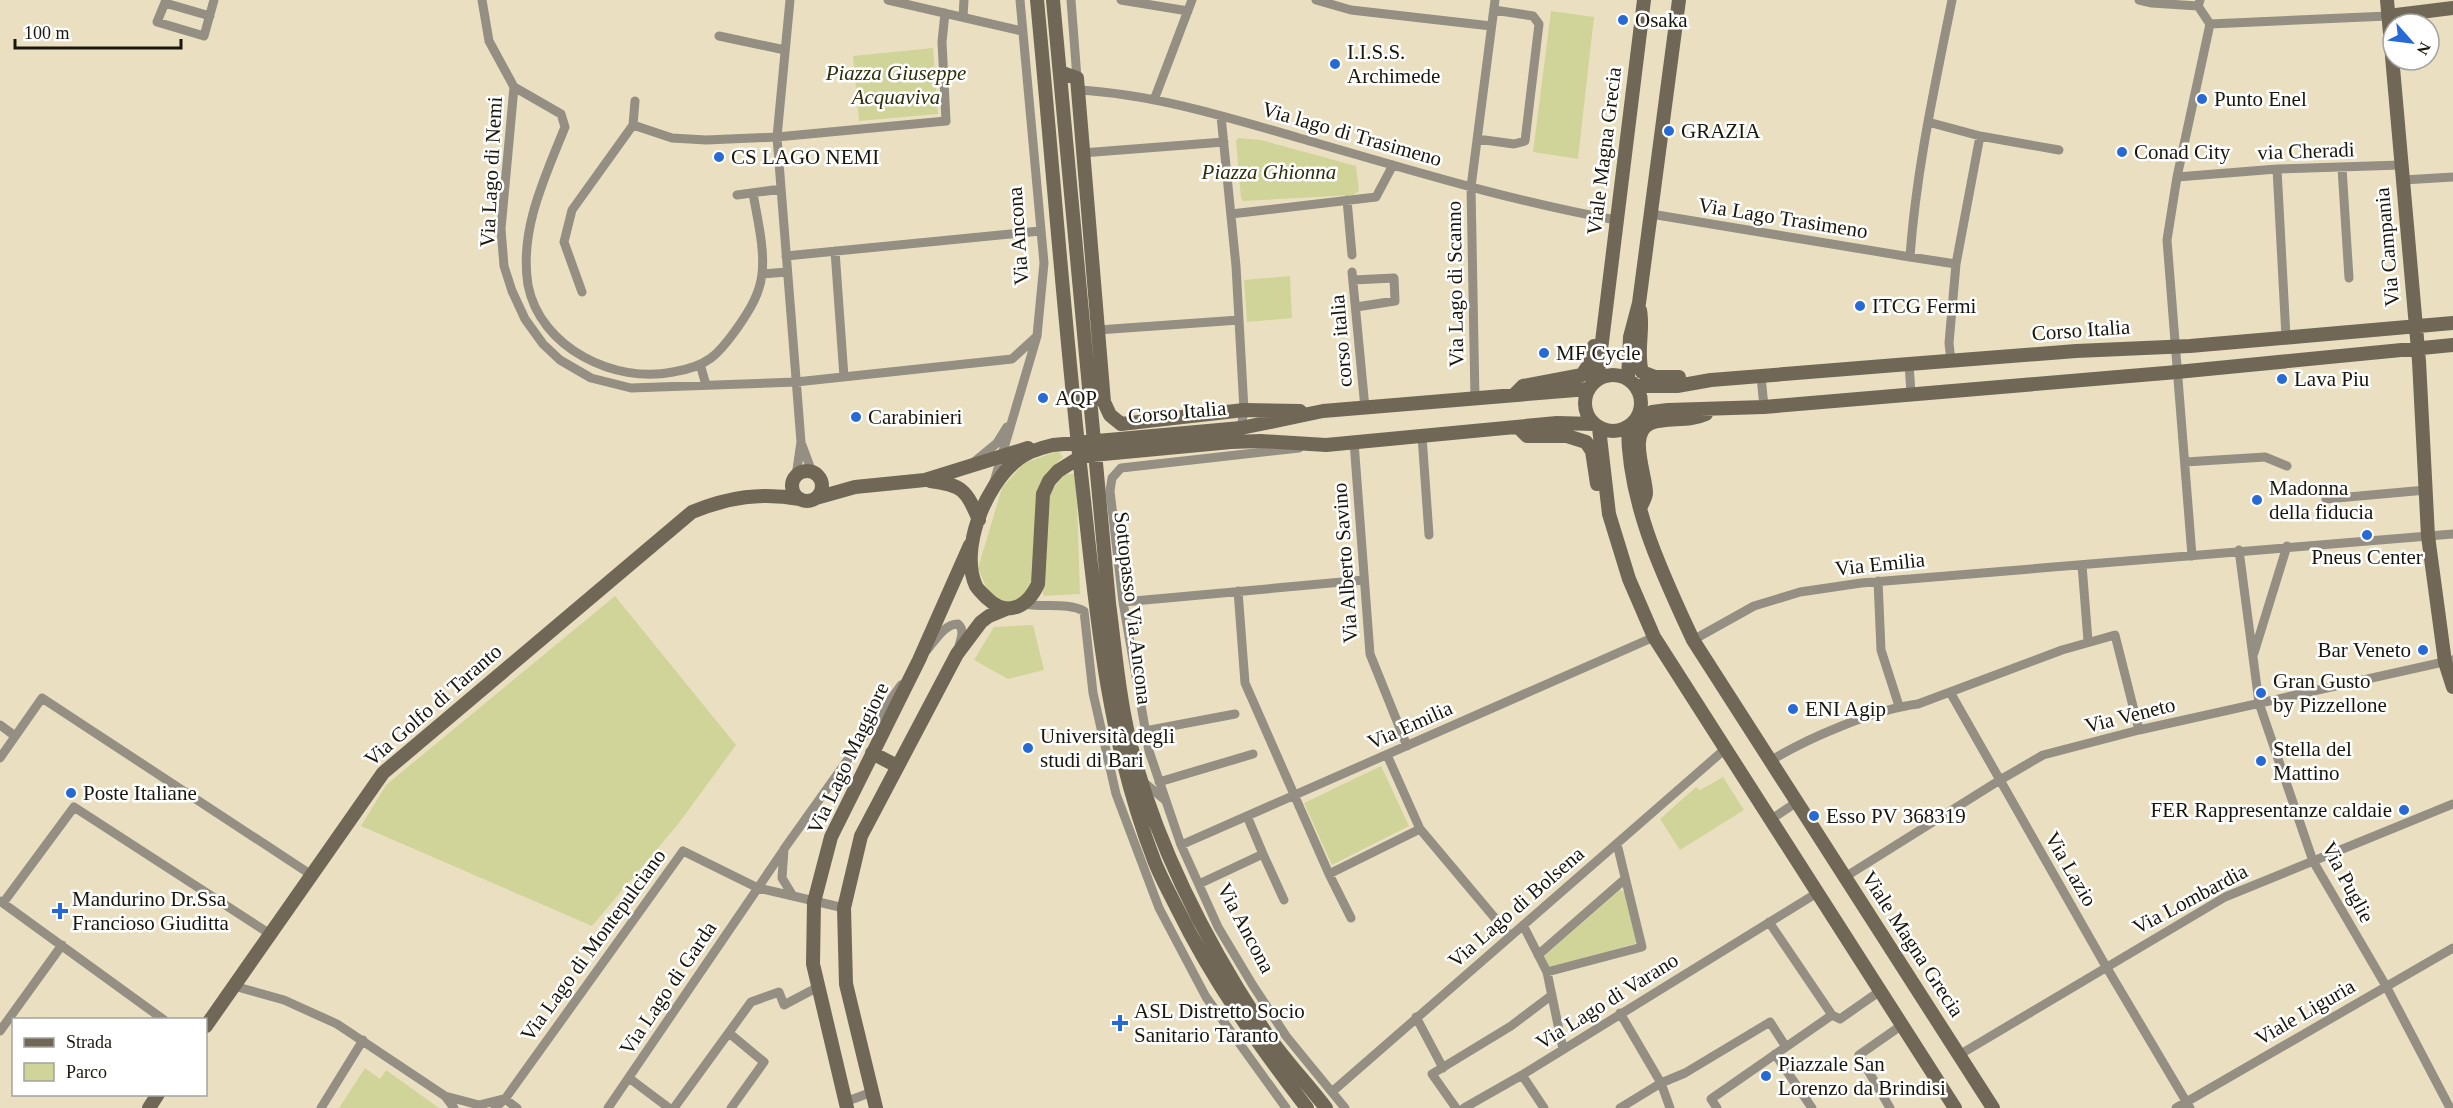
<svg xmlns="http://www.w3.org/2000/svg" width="2453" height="1108" font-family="'Times New Roman',serif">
  <rect width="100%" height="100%" fill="#eae0c1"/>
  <path fill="#d1d499" d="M1551 11 1594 17 1578 159 1533 152Z
    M933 48 938 114 859 121 853 56Z
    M1238 138 1261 140 1356 166 1359 191 1353 195 1243 201 1241 198 1236 141Z
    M1290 276 1292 318 1247 322 1244 280Z
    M1058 451 1063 457C1018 498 1044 533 1032 583 1031 590 1024 597 1019 602L1004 603 987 589 978 568 1002 488 1024 463Z
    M1076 473 1080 594 1044 596 1043 593 1048 495 1064 475Z
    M615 596 736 745 679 823 592 926 361 826 386 785Z
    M1033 625 1044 670 1008 679 974 660 994 627Z
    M1381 766 1409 826 1332 865 1304 803Z
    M1723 777 1744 810 1680 850 1660 819 1696 787 1700 790Z
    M1620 890 1625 892 1637 943 1547 969 1542 958Z
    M365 1068 380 1079 386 1070 439 1108H339Z"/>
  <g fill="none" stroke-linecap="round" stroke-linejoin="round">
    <path stroke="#958e82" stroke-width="9" d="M166 0 157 22 204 36 214 0
      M482 0 489 41 514 87
      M790 0 777 137 801 442 796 476
      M888 0 1022 31
      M1071 0 1077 78
      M1121 0 1188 11
      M1316 0 1351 10 1491 26
      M2139 0 2152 3 2198 6
      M165 3 210 16
      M963 17 964 0
      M2210 24 2388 16
      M719 36 785 50
      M514 87 501 229 504 266 512 291 525 319 543 344 560 360 591 378 631 388 796 382 1012 359 1037 336
      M514 87 561 114 565 127C545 177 519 230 528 285 540 348 615 384 673 372 686 370 700 366 711 358 722 350 730 338 738 327 749 311 760 294 762 274 765 248 757 218 753 193
      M1078 90C1153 94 1227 117 1299 138 1404 168 1509 201 1616 220
      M1154 100 1192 0
      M1221 116 1236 266 1244 410 1241 428
      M1928 122 1980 136 2059 150
      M633 125 672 138 706 140 777 137 946 121 942 42 945 13
      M1477 139 1514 144 1525 141 1539 24 1533 16 1494 10
      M1082 153 1224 142
      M2342 168 2349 278
      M2277 169 2286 337
      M2177 177 2277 169 2401 165
      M2403 180 2453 177
      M737 195 781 189
      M1347 200 1352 255
      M1231 214 1376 197 1393 165
      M1651 214 1910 257
      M835 251 844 377
      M786 256 1040 231
      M1956 264 1980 136
      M1352 272 1365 408
      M762 274 787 272
      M1353 280 1394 278 1395 301 1356 307
      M582 292 564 242 572 210 633 125 635 101
      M1098 330 1239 320
      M1951 361 1949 343 1956 264 1910 257C1916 171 1935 85 1952 0
      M700 364 706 385
      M1909 364 1911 393
      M1761 376 1764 407
      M1475 399 1471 187 1495 0
      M1422 436 1429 535
      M1354 442 1370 654 1407 746
      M802 445 812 472
      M1299 448 1121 468 1112 478 1110 491 1123 602 1149 751 1181 845 1218 927 1252 984 1286 1036 1345 1108
      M974 462 997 443 1007 427
      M2185 462 2265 457 2287 466
      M994 482 1037 336 1044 263 1020 0
      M2326 499 2426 490
      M2239 550 2259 703 2313 861 2386 986 2450 1108
      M2192 556 2167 240 2177 177 2210 24 2198 6 2200 0
      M2082 565 2088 641
      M1878 581 1881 650 1899 706
      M1238 591 1245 683 1329 874 1420 829
      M1123 602 1364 580
      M1025 604C1045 608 1066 602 1084 611L1093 693 1116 794 1159 908 1206 997 1286 1108
      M1693 640 1754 606 1800 592 1861 583 2453 534
      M927 650C935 641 944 624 958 624 965 630 961 638 959 646
      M2254 653 2287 546
      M1950 692 2104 963 2190 1108
      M0 725 15 736
      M1145 731 1235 714
      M1387 755 1420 829 1510 936
      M0 758 42 698 310 874
      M1770 761C1808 738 1875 709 1918 704L2062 650 2115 635 2139 730
      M1141 780 1165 800
      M1159 782 1253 754
      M1247 816 1263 854
      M1770 820 1797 802
      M1181 845 1654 637
      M1329 874 1351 918
      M1845 877 2000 780 2043 755 2139 730 2453 660
      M1199 884 1263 854 1284 900
      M0 901 164 1020
      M3 903 74 807 270 934
      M844 908 793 896 782 878 784 849 901 685
      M1769 922 1832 1015
      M1523 925 1547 972 1563 1049
      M1538 955 1625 879
      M1547 972 1642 947 1617 844
      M234 986 284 1000 337 1024 445 1096 454 1108
      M1620 1013 1661 1083 1670 1108
      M1416 1017 1443 1068
      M0 1031 62 945
      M729 1033 764 1062 731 1108
      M1775 1054 1812 1108
      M1959 1055 2225 897 2453 804
      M1522 1075 1544 1108
      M629 1078 669 1108
      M1333 1091 1724 750
      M445 1096 479 1105 503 1099
      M505 1099 517 1108
      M845 1102 872 1092
      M321 1108 363 1040
      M495 1108 505 1099 683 851 758 888 793 896
      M608 1108 783 851
      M674 1108 751 1002 779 992 784 1005 818 987
      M1456 1108 1432 1074 1511 1026 1552 995
      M1464 1108 1522 1075 1817 893
      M1620 1108 1661 1083 1685 1073 1770 1022 1786 1047
      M1717 1108 1711 1099 1832 1015 1840 1019 1880 991
      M1890 1108 1859 1055 1902 1025
      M2176 1108 2453 948"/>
    <path stroke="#716756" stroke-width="14" d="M1037 0C1053 167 1065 334 1084 500 1097 623 1109 744 1154 860 1160 876 1169 892 1177 908 1213 981 1257 1043 1307 1108
      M1053 0 1109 603C1115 649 1119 697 1130 742 1156 845 1206 942 1264 1030 1282 1057 1306 1082 1326 1108
      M2387 0 2419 361 2428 536 2445 662 2453 687
      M2388 16 2453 8
      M1060 72 1077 78 1104 402 1110 415 1121 424 1244 410 1300 411
      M1640 310C1644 331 1636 352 1642 372L1655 377H1679
      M1585 403a28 28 0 1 1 56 0a28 28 0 1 1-56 0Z
      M1628 379 1630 337 1639 303 1679 0
      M1594 382 1599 366 1644 0
      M1635 386H1677L1711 380 1909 364 2076 351 2190 346 2453 323
      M1588 389 1323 411 1241 428 1053 445C1040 448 1026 452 1016 461 986 485 959 549 976 586 979 591 984 595 988 599 1008 618 1028 606 1038 584L1043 494 1049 481 1058 471 1082 456 1231 442 1261 441 1326 445 1557 423 1594 424
      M1514 395 1523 386 1582 375 1590 363 1594 346
      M1637 418 1652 412 1668 410 1764 407 2177 372 2453 345
      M1518 427 1527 436H1567L1586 442 1592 451 1597 484
      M1628 427C1628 503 1662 573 1693 640L1993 1108
      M1599 428 1609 514 1629 579 1654 637 1955 1108
      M792 486a15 15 0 1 1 30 0a15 15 0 1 1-30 0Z
      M930 481C963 485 966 490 979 520
      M816 498 855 487 925 480 1028 448
      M1641 506C1643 502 1646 497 1646 493 1646 475 1627 432 1651 423 1668 417 1689 422 1706 414
      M872 753 897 766
      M206 1026 383 773 692 512C729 497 761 492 800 499
      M149 1108 158 1094
      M847 1108 813 964 814 902 831 837 919 660 970 545
      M876 1108 846 984 844 908 861 836 957 654 981 622 989 616 1006 609"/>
  </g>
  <g fill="#2769d5" stroke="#fff" stroke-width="2">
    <circle cx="1623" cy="20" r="6"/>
    <circle cx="1335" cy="64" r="6"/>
    <circle cx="2202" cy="99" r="6"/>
    <circle cx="1669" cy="131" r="6"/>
    <circle cx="2122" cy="152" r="6"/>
    <circle cx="719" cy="157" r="6"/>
    <circle cx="1860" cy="306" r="6"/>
    <circle cx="1544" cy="353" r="6"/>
    <circle cx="2282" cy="379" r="6"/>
    <circle cx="1043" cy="398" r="6"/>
    <circle cx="856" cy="417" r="6"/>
    <circle cx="2257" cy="500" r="6"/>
    <circle cx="2367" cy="535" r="6"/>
    <circle cx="2423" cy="650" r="6"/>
    <circle cx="2261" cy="693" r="6"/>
    <circle cx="1793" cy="709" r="6"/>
    <circle cx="1028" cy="748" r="6"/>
    <circle cx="2261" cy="761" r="6"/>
    <circle cx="71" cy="793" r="6"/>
    <circle cx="2404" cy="810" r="6"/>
    <circle cx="1814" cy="816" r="6"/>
    <path d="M57 902h6v6h6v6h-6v6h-6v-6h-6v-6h6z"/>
    <path d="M1117 1014h6v6h6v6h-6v6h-6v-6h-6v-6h6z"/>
    <circle cx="1766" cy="1076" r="6"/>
  </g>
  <g text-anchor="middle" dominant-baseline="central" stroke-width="5" stroke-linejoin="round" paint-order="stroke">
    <g font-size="21" fill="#1a160b" stroke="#fff" text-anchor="start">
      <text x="1635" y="20">Osaka</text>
      <text x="1347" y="52">I.I.S.S.<tspan x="1347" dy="24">Archimede</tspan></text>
      <text x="2214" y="99">Punto Enel</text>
      <text x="1681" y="131">GRAZIA</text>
      <text x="2134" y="152">Conad City</text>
      <text x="731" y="157">CS LAGO NEMI</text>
      <text x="1872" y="306">ITCG Fermi</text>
      <text x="1556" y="353">MF Cycle</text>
      <text x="2294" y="379">Lava Piu</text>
      <text x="1055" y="398">AQP</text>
      <text x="868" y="417">Carabinieri</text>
      <text x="2269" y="488">Madonna<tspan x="2269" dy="24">della fiducia</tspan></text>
      <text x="2367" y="557" text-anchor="middle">Pneus Center</text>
      <text x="2411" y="650" text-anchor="end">Bar Veneto</text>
      <text x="2273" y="681">Gran Gusto<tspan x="2273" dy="24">by Pizzellone</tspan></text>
      <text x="1805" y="709">ENI Agip</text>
      <text x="1040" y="736">Università degli<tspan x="1040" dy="24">studi di Bari</tspan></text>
      <text x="2273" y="749">Stella del<tspan x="2273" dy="24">Mattino</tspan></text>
      <text x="83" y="793">Poste Italiane</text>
      <text x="2392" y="810" text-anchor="end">FER Rappresentanze caldaie</text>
      <text x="1826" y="816">Esso PV 368319</text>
      <text x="72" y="899">Mandurino Dr.Ssa<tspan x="72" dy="24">Francioso Giuditta</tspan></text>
      <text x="1134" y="1011">ASL Distretto Socio<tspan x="1134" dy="24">Sanitario Taranto</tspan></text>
      <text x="1778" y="1064">Piazzale San<tspan x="1778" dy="24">Lorenzo da Brindisi</tspan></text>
    </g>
    <g font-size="21" font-style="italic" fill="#2e2f09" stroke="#fff">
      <text x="896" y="73">Piazza Giuseppe<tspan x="896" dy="24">Acquaviva</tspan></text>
      <text x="1269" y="172">Piazza Ghionna</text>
    </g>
    <g font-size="21" fill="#1a160b" stroke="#fff">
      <text transform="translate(1352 134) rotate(16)">Via lago di Trasimeno</text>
      <text transform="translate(1604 151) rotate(-83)">Viale Magna Grecia</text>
      <text transform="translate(2306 151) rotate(-2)">via Cheradi</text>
      <text transform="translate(491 172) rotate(-87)">Via Lago di Nemi</text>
      <text transform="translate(1783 218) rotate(9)">Via Lago Trasimeno</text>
      <text transform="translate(1018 236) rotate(-94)">Via Ancona</text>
      <text transform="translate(2387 247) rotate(-95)">Via Campania</text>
      <text transform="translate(1455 284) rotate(-91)">Via Lago di Scanno</text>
      <text transform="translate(2081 330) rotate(-4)">Corso Italia</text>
      <text transform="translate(1341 341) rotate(-95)">corso italia</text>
      <text transform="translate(1177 412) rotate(-5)">Corso Italia</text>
      <text transform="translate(1345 563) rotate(-94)">Via Alberto Savino</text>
      <text transform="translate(1880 564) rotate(-6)">Via Emilia</text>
      <text transform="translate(1133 608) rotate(83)">Sottopasso Via Ancona</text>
      <text transform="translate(433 705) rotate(-41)">Via Golfo di Taranto</text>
      <text transform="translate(2130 715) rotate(-14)">Via Veneto</text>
      <text transform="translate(1410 725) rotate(-24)">Via Emilia</text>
      <text transform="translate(848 758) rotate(-65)">Via Lago Maggiore</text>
      <text transform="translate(2071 869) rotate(60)">Via Lazio</text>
      <text transform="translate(2348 882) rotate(62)">Via Puglie</text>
      <text transform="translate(2190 899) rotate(-28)">Via Lombardia</text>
      <text transform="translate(1516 907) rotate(-41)">Via Lago di Bolsena</text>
      <text transform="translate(1246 928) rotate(62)">Via Ancona</text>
      <text transform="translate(1913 944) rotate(57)">Viale Magna Grecia</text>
      <text transform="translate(593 945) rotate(-54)">Via Lago di Montepulciano</text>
      <text transform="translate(668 988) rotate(-56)">Via Lago di Garda</text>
      <text transform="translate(1607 1001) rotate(-32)">Via Lago di Varano</text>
      <text transform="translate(2305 1012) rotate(-30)">Viale Liguria</text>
    </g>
  </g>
  <rect x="12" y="1018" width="195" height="78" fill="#ffffff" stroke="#a3a29d" stroke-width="1.5"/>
  <rect x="24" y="1038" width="30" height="9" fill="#716756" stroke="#a3a29d" stroke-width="1.5"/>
  <text x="66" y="1048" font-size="18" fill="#1a160b">Strada</text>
  <rect x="24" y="1063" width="30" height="18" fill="#d1d499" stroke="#a3a29d" stroke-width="1.5"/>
  <text x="66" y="1078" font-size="18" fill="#1a160b">Parco</text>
  <g transform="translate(2411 42) rotate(118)"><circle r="28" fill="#ffffff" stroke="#a3a29d" stroke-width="1.5"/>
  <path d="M0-4.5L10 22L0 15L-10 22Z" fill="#2769d5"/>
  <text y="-9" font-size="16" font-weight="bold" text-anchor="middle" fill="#1a160b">N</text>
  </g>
  <path d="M15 39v9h166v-9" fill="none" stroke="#1a160b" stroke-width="3"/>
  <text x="24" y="39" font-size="18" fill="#1a160b" stroke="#ffffff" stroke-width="4.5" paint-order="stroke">100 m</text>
</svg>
